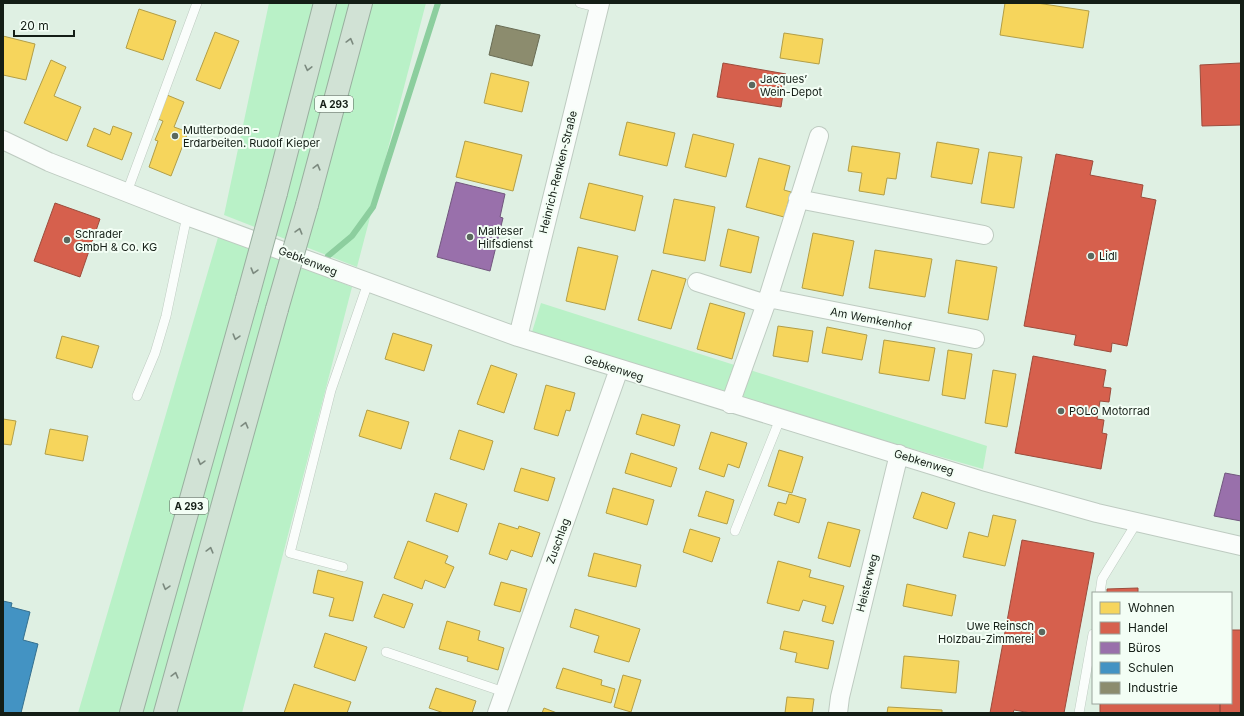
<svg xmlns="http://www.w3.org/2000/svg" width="1244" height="716" font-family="Inter,sans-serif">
  <rect width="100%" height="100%" fill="#dff0e3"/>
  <path fill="#b9f1c7" d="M269 3H426L357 267 224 215Z
    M219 234 352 287 242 713H78Z
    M541 303 987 446 983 469 731 397 532 332Z"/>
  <path fill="#f6d55c" stroke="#b29e47" d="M1005 3H1037L1089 11 1083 48 1000 35Z
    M139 9 176 21 163 60 126 48Z
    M215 32 239 41 220 89 196 80Z
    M784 33 823 39 819 64 780 58Z
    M3 36 35 44 26 80 3 75Z
    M51 60 66 67 54 96 81 107 67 141 24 123Z
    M491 73 529 82 522 112 484 103Z
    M167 95 184 102 174 127 188 132 171 176 149 167 158 141 155 140 163 121 158 119Z
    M627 122 675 133 667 166 619 155Z
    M113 126 132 133 122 160 87 146 94 128 110 135Z
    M693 134 734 144 726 177 685 167Z
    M465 141 522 155 513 191 456 177Z
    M937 142 979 149 972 184 931 177Z
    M852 146 900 153 896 179 887 178 884 195 859 191 862 173 848 171Z
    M989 152 1022 157 1014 208 981 203Z
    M759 158 790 166 784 190 791 192 784 217 746 207Z
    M589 183 643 196 635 231 580 218Z
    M674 199 715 207 705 261 663 253Z
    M728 229 759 237 751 273 720 266Z
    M813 233 854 241 843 296 802 288Z
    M578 247 618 256 605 310 566 301Z
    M875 250 932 259 925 297 869 288Z
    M956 260 997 267 988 320 948 313Z
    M652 270 686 279 671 329 638 320Z
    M710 303 745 313 732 359 697 349Z
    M778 326 813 331 808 362 773 356Z
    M827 327 867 335 862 360 822 353Z
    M393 333 432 345 424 371 385 359Z
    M62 336 99 346 92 368 56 358Z
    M884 340 935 348 929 381 879 373Z
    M948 350 972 354 965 399 942 395Z
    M491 365 517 374 504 413 477 404Z
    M993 370 1016 374 1007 427 985 423Z
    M546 385 575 393 570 411 566 410 558 436 534 429Z
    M367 410 409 422 401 449 359 436Z
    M642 414 680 425 674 446 636 434Z
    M3 419 16 421 11 445 3 444Z
    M50 429 88 436 83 461 45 454Z
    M459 430 493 441 484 470 450 459Z
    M711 432 747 443 739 468 728 464 724 477 699 469Z
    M779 450 803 457 792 493 768 486Z
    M631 453 677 468 671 487 625 473Z
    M521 468 555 478 548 501 514 491Z
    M613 488 654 500 647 525 606 513Z
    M706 491 734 500 727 524 698 516Z
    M922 492 955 503 947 529 913 518Z
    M435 493 467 504 458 532 426 521Z
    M789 494 806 499 799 523 774 515 778 502 786 504Z
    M993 515 1016 520 1005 566 963 557 969 532 988 537Z
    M828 522 860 530 850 567 818 558Z
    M499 523 518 529 519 526 540 533 532 557 511 550 507 560 489 554Z
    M690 529 720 538 712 562 683 552Z
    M408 541 448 556 445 563 454 567 445 588 425 580 422 589 394 578Z
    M594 553 641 565 636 587 588 576Z
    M778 561 811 570 809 577 844 586 833 624 822 621 826 606 803 600 799 611 767 603Z
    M318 570 363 582 353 621 329 616 334 598 313 593Z
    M501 582 527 589 520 612 494 605Z
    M907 584 956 595 952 616 903 606Z
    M383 594 413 604 404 628 374 617Z
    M575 609 640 629 629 662 594 652 599 636 570 627Z
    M447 621 480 631 478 640 504 648 498 670 467 661 468 657 439 649Z
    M784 631 834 641 828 669 795 662 797 653 780 649Z
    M325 633 367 647 355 681 314 667Z
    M904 656 959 661 956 693 901 688Z
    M563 668 602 680 601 685 615 689 611 703 556 688Z
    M623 675 641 680 631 712 614 707Z
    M294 684 351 702 347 713H284Z
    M436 688 476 701 472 713H444L429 708Z
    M787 697 814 699 812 713H785Z
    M888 707 942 710V713H887Z
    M544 708 557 713H542Z"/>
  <path fill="#d6604d" stroke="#9c4c3c" d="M723 63 786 74 781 107 717 97Z
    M1241 63V125L1202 126 1200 65Z
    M1056 154 1093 161 1090 175 1143 185 1141 197 1156 200 1127 346 1112 343 1111 352 1074 345 1076 335 1024 326Z
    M55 203 100 219 80 277 34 261Z
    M1033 356 1106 370 1103 387 1111 388 1109 402 1100 401 1097 419 1104 420 1102 433 1107 434 1101 469 1015 453Z
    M1022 540 1094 553 1064 713H1031L1014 710 1013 713H990Z
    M1138 588V593H1107V589Z
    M1231 630H1241V713H1220V703H1231Z
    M1100 703H1220V713H1100Z"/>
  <path fill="#9970ab" stroke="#71577e" d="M456 182 505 194 500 217 503 218 490 271 437 257Z
    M1225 473 1241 476V521L1214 516Z"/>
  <path fill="#4393c3" stroke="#35708f" d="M3 601 12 603 11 607 30 612 23 640 38 644 21 713H3Z"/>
  <path fill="#8c8c6e" stroke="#686b54" d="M496 25 540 35 532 66 489 55Z"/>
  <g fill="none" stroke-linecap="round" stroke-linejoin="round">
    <path stroke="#8cce9e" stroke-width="6" d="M328 256 352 236 373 207 438 3"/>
    <g stroke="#becbc1" stroke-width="10">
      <path id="service" d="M580 3 599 8
        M127 192 197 3
        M137 396 155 353 166 316 187 216
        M735 531 780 419
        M343 567 290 553 331 390 368 283
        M1100 593 1102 579 1137 522
        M386 652 504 692
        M1079 713 1093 634"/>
    </g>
    <g stroke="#becbc1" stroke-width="20">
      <path id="minor" d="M3 140 49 162 187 216 518 337 983 481 1097 513 1241 546
        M798 199 984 235
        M697 282 766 304
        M768 298 975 339
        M518 337 600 3
        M730 404 768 298 819 136
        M497 713 619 369
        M838 713 840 697 899 454"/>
    </g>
    <g stroke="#99af9f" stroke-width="24">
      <path id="motorway" d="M276 193 325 3
        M307 205 361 3
        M131 713 247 299
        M165 713 277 309"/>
    </g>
    <use href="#service" stroke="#fafdfb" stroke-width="9"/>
    <use href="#minor" stroke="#fafdfb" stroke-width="18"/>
    <use href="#motorway" stroke="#d1e2d5" stroke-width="22"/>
    <g stroke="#99af9f" stroke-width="24" stroke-linecap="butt">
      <path id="motorway-bridge" d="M247 299 276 193
        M277 309 307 205"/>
    </g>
    <use href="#motorway-bridge" stroke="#d1e2d5" stroke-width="22"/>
  </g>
  <defs><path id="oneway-chevron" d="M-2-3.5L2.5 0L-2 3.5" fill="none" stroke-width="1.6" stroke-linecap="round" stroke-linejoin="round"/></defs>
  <g stroke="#7c8a7f">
    <use href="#oneway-chevron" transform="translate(350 41) rotate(-75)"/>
    <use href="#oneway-chevron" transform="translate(308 68) rotate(104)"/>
    <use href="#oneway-chevron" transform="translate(317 167) rotate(-75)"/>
    <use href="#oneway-chevron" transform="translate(299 231) rotate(-74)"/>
    <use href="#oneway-chevron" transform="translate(254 271) rotate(106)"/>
    <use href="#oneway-chevron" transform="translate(236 337) rotate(106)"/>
    <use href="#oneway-chevron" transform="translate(245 425) rotate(-75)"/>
    <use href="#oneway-chevron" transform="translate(201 462) rotate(106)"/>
    <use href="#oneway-chevron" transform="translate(210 550) rotate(-75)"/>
    <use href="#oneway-chevron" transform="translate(166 587) rotate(106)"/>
    <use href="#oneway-chevron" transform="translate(175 675) rotate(-75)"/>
  </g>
  <g fill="#5b685e" stroke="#f3fef5" stroke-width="1.5">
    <circle cx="752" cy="85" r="4"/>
    <circle cx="175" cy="136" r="4"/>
    <circle cx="470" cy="237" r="4"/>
    <circle cx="67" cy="240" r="4"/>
    <circle cx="1091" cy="256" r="4"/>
    <circle cx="1061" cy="411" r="4"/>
    <circle cx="1042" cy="632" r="4"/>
  </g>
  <g text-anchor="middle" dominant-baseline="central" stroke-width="4" stroke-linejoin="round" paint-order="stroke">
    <g fill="#f3fef5" stroke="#576159" stroke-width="1">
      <rect x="315" y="96" width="38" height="16" rx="3"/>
      <rect x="170" y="498" width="38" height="16" rx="3"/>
    </g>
    <g font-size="10" font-weight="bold" fill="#141e16">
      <text x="334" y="104">A 293</text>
      <text x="189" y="506">A 293</text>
    </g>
    <g font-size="11" fill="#141e16" stroke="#f3fef5" text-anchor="start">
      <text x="760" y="79">Jacques’<tspan x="760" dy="13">Wein-Depot</tspan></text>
      <text x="183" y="130">Mutterboden -<tspan x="183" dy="13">Erdarbeiten. Rudolf Kieper</tspan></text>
      <text x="478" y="231">Malteser<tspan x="478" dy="13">Hilfsdienst</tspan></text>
      <text x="75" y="234">Schrader<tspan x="75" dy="13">GmbH &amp; Co. KG</tspan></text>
      <text x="1099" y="256">Lidl</text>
      <text x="1069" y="411">POLO Motorrad</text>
      <text x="1034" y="626" text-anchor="end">Uwe Reinsch<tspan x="1034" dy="13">Holzbau-Zimmerei</tspan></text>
    </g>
    <g font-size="11" fill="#141e16" stroke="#f3fef5">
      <text transform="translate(558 172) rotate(-76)">Heinrich-Renken-Straße</text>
      <text transform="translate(308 261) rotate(21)">Gebkenweg</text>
      <text transform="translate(871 319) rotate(11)">Am Wemkenhof</text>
      <text transform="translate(614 368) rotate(18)">Gebkenweg</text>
      <text transform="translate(924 462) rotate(17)">Gebkenweg</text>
      <text transform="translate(558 541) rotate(-70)">Zuschlag</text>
      <text transform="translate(867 583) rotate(-76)">Heisterweg</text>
    </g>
  </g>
  <rect width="1244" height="716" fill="none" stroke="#141e16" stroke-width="8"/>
  <rect x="1092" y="592" width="140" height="112" fill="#f3fef5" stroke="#9aa49c"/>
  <rect x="1100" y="602" width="20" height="12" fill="#f6d55c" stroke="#9aa49c"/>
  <text x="1128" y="612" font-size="12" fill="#141e16">Wohnen</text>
  <rect x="1100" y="622" width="20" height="12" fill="#d6604d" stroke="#9aa49c"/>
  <text x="1128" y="632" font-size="12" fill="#141e16">Handel</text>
  <rect x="1100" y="642" width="20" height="12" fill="#9970ab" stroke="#9aa49c"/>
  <text x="1128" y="652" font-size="12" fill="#141e16">Büros</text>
  <rect x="1100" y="662" width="20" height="12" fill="#4393c3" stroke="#9aa49c"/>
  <text x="1128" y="672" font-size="12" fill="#141e16">Schulen</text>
  <rect x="1100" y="682" width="20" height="12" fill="#8c8c6e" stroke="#9aa49c"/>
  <text x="1128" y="692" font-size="12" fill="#141e16">Industrie</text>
  <path d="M14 30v6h60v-6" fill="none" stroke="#141e16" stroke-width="2"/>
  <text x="20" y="30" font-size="12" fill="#141e16" stroke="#f3fef5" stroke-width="3" paint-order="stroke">20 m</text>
</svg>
